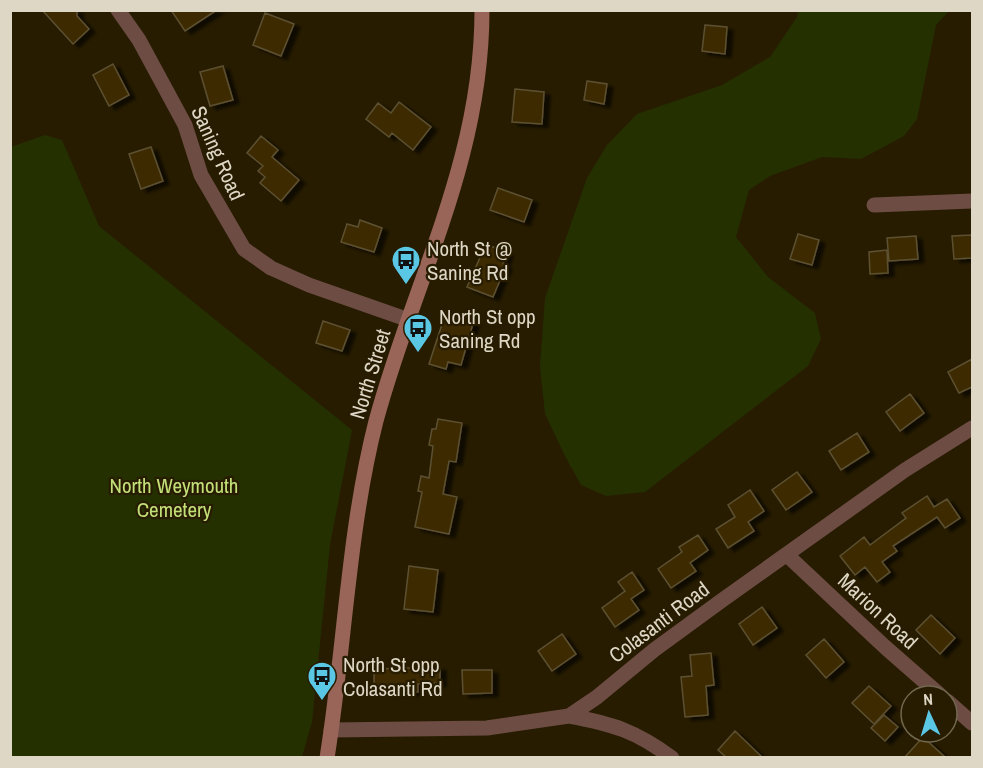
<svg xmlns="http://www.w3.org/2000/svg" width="983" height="768" font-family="'Archivo Narrow',sans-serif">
  <defs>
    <filter id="shadow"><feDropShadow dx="6" dy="3.5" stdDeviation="1.5" flood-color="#0009"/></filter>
  </defs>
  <rect width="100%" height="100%" fill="#271c00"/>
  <path fill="#253001" d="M798 11H949L936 25 917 119 904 136 861 159 822 157 770 176 749 190 736 237 768 277 815 313 821 339 808 366 645 492 606 496 581 485 565 456 545 414 540 366 545 298 587 178 607 145 637 114 722 85 770 57 797 17Z
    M45 135 62 140 99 226 352 430 330 545 312 722 302 757H11V147Z"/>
  <path fill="#3c2c00" stroke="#5d5032" stroke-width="1.5" filter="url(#shadow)" d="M42 10H77V16L89 29 73 44Z
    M171 10H217L185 31Z
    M265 13 294 24 281 56 253 45Z
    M705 25 727 27 725 54 702 51Z
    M113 64 129 95 109 106 93 75Z
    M223 66 233 100 210 106 200 72Z
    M587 81 607 84 604 104 584 100Z
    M515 89 544 92 542 124 512 122Z
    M399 102 431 127 413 150 392 133 389 137 366 119 378 103 391 113Z
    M261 136 278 150 272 157 299 180 281 201 260 183 265 177 258 171 263 166 247 153Z
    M151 147 163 181 141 189 129 154Z
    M498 188 532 200 524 222 490 210Z
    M360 220 382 228 374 252 341 242 347 224 358 227Z
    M798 234 819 240 812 265 790 259Z
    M972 235V258L954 259 952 236Z
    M916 236 918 259 889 261 887 238Z
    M486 244 507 253 503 264 506 266 493 297 467 287Z
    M887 250 888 273 870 274 869 252Z
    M446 312 474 320 461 365 448 362 446 369 429 364Z
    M323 321 350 330 342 351 316 343Z
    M972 359V387L959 393 948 372Z
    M910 394 924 413 900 431 886 412Z
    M438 419 462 423 456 462 449 461 443 494 457 497 449 534 415 527 422 492 418 491 421 476 429 478 433 446 429 445 432 429H436Z
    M857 433 869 452 841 470 829 451Z
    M797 472 812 492 786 510 772 490Z
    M750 490 764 511 748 522 754 531 728 548 716 529 735 517 728 505Z
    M927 496 934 507 947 499 960 518 945 528 937 517 893 546 897 551 882 562 890 572 877 582 865 567 855 575 840 556 864 537 870 545 906 518 902 513Z
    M698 535 708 550 690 563 696 571 671 588 658 569 682 552 679 547Z
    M409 566 438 570 433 612 404 609Z
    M632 572 644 590 631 599 639 610 615 627 602 608 625 591 618 582Z
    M762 607 777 628 753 645 739 624Z
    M931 615 955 638 940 654 916 630Z
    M562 634 576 654 552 671 538 651Z
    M824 639 844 662 826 678 806 655Z
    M711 653 714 685 706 686 708 715 685 717 681 677 692 676 690 655Z
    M440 667V683L418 684V692L389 693V685H374V669Z
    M462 670H492V693L463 694Z
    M869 686 891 706 874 724 852 703Z
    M884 715 898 727 885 741 871 728Z
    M735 731 763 758H727L718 750Z
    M923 737 946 758H904Z"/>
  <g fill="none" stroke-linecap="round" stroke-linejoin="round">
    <path stroke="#6d4c44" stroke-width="15" d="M118 10 139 40 185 125 201 175 244 249 271 268 309 285 409 320
      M874 205 972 201
      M788 556 885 647 941 696
      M947 701 972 723
      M569 716C613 724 636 731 672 758
      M331 730 487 728 569 716 597 697 654 650 721 601 905 470 972 428"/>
    <path stroke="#996559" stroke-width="15" d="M327 758C345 646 348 531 376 421 414 280 482 162 482 10"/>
  </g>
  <defs>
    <g id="bus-pin" transform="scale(1.5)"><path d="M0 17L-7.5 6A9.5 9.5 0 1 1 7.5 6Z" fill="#5ac8e5" stroke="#271c00"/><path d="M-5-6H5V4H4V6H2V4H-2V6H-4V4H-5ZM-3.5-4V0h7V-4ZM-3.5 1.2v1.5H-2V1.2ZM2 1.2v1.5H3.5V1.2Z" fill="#111"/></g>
  </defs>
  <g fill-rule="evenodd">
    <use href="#bus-pin" x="406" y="260"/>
    <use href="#bus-pin" x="418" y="328"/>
    <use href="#bus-pin" x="322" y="676"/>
  </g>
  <g text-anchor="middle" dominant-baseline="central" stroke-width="4.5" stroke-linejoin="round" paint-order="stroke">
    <g font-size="21" fill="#ded7c5" stroke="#271c00">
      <text transform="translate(218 153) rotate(66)">Saning Road</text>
      <text transform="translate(370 374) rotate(-73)">North Street</text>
      <text transform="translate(878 611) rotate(43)">Marion Road</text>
      <text transform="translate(659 622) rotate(-37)">Colasanti Road</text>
    </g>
    <g font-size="21" fill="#ded7c5" stroke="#271c00" text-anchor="start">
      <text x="427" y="248">North St @<tspan x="427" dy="24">Saning Rd</tspan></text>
      <text x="439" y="316">North St opp<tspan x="439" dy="24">Saning Rd</tspan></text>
      <text x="343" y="664">North St opp<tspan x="343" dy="24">Colasanti Rd</tspan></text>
    </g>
    <g font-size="21" fill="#c3e078" stroke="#271c00">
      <text x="174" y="485">North Weymouth<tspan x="174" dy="24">Cemetery</tspan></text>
    </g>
  </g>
  <rect width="983" height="768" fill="none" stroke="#ded7c5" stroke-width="24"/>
  <g transform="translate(929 714) rotate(356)"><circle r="28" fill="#271c00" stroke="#70674f" stroke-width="1.5"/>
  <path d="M0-4.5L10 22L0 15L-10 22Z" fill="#5ac8e5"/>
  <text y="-9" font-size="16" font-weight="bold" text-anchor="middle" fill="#ded7c5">N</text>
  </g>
</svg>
